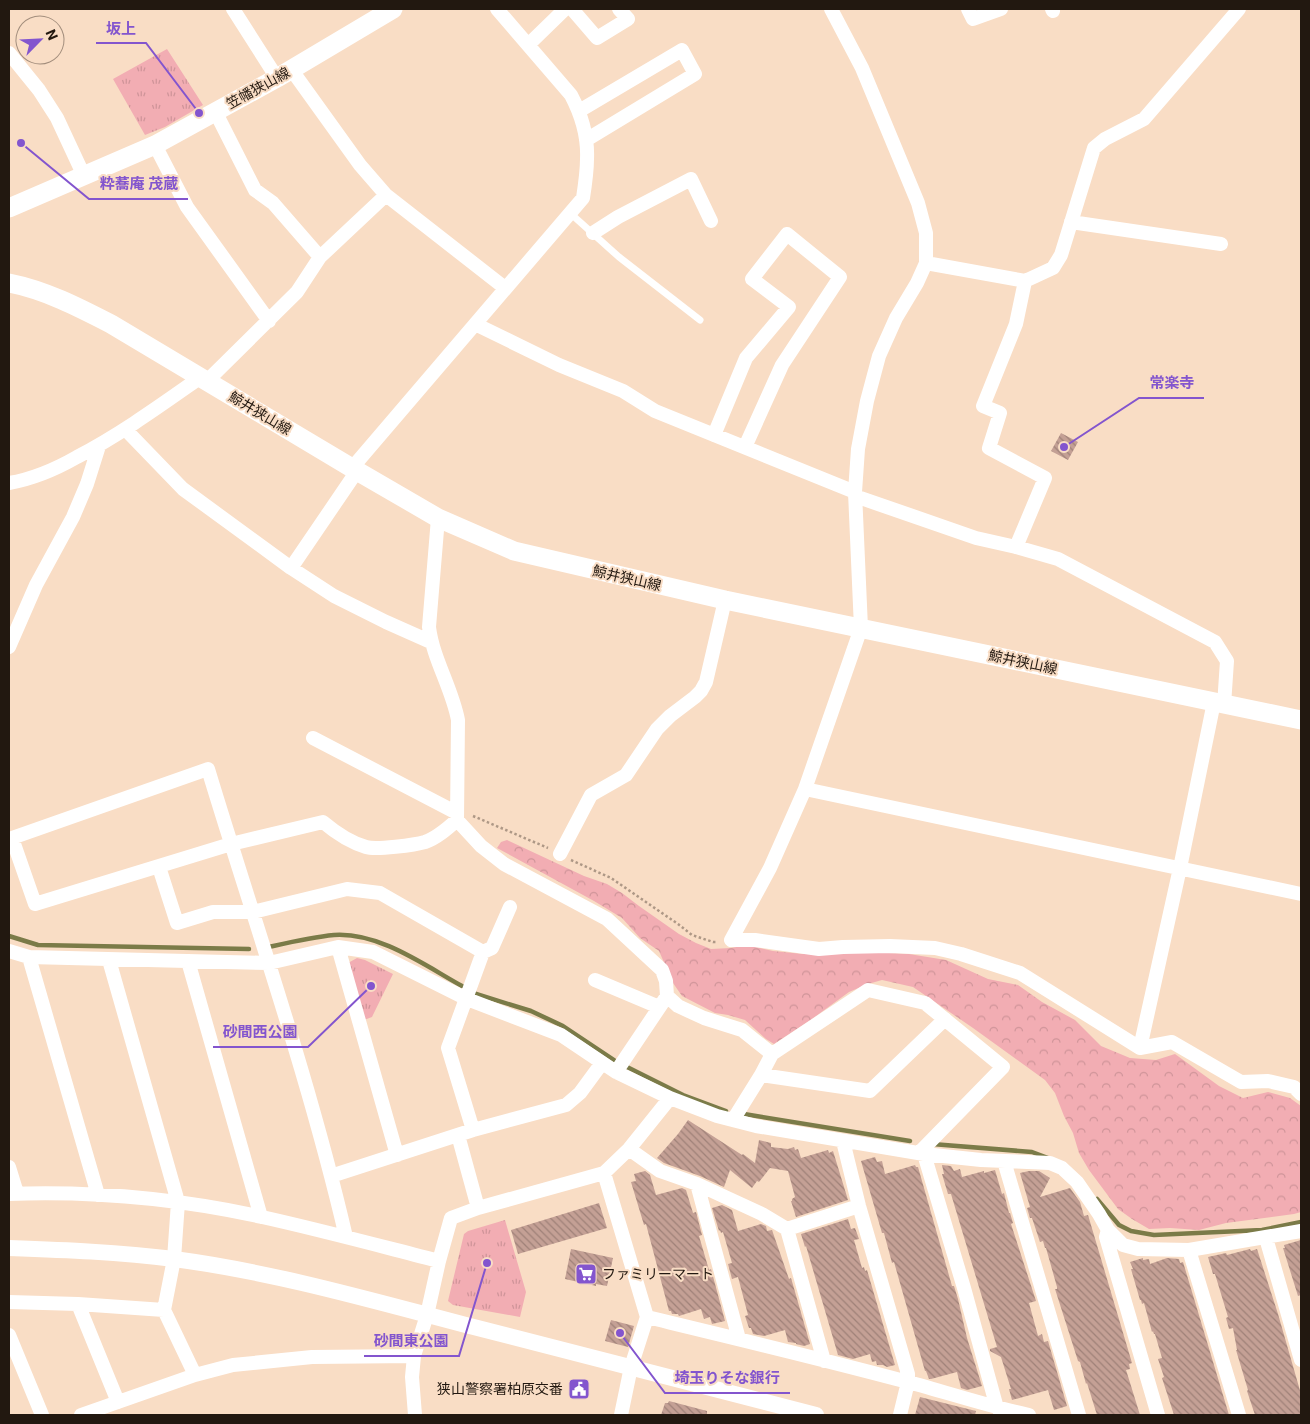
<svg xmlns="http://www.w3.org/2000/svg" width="1310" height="1424" font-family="Roboto,'Noto Sans JP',sans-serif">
  <defs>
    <pattern id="forest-crowns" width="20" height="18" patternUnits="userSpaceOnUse" patternTransform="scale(1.25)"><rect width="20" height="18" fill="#f2adb3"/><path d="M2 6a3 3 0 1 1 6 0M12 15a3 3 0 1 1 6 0" fill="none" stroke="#cf9499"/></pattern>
    <pattern id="park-tufts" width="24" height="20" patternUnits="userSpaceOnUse" patternTransform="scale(1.25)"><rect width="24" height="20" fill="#f2adb3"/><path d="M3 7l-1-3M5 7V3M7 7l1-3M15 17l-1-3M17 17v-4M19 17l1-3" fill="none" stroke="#cf9499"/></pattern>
    <pattern id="building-back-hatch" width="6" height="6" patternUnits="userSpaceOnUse" patternTransform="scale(1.25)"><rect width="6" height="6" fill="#c4a095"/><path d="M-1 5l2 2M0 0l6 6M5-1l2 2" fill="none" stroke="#9f8178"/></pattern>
  </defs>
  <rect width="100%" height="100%" fill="#f9ddc5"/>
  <path fill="url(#forest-crowns)" d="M507 840 584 876 607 884 622 893 639 906 679 934 696 943 711 949 731 948 747 945 773 951 803 954 849 951 909 954 946 960 988 979 1018 985 1042 1002 1075 1020 1101 1046 1130 1058 1156 1060 1175 1054 1219 1086 1243 1098 1268 1092 1290 1098 1301 1106V1212L1294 1214 1226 1223 1199 1230 1170 1228 1149 1229 1132 1219 1118 1209 1089 1170 1079 1153 1073 1133 1064 1116 1055 1093 1045 1080 973 1028 913 987 882 980 868 984 849 992 812 1019 774 1044 766 1039 745 1020 728 1015 715 1013 682 996 673 983 659 951 640 938 622 918 594 901 497 848 501 842Z"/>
  <path fill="url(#park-tufts)" d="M167 49 203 105 165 127 145 135 113 79Z
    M357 958 365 960 393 974 372 1017 364 1020 348 963Z
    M505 1220 526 1292 520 1317 453 1305 448 1301 464 1234 468 1231Z"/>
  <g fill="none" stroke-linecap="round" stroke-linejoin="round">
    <path stroke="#7b7b48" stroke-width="4.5" d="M9 936 38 945 249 949
      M269 947C291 942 312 937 334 935 379 932 424 965 462 986
      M473 993 531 1011 563 1026 614 1060
      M627 1067 683 1095 726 1111
      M744 1114 910 1141
      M932 1144 1032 1152 1048 1158
      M1097 1199 1119 1225 1131 1231 1154 1235 1262 1230 1301 1222"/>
  </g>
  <path fill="url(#building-back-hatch)" d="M1061 433 1078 442 1068 460 1051 451Z
    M688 1120 742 1155 743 1154 755 1163 759 1140 771 1143V1147L788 1149 794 1147 795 1150 798 1149 801 1158 828 1150 829 1153 833 1151 848 1200 796 1217 791 1201H792V1199L795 1197 788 1171 770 1168 759 1182 757 1181 752 1188 730 1170 724 1187 700 1176 664 1163 657 1158 678 1134Z
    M875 1157 877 1162 882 1161 885 1174 915 1165 916 1167H918L952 1286H954L958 1299 967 1338 982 1386 967 1390 961 1388 957 1372 931 1379H929L926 1371H925L894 1262 892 1263 884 1233H882L861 1161Z
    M942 1165 951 1166 954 1171 960 1169 962 1177 984 1171V1173L995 1170 1002 1194 1004 1193 1009 1213H1010L1013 1223 1011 1224 1036 1301 1029 1303 1038 1336 1042 1334 1044 1342 1048 1341 1067 1406 1054 1410 1048 1390 1012 1400 1009 1389H1011L1001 1357 990 1351V1349L997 1347 951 1194H948L942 1174H944Z
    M645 1171 650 1175 656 1195 682 1188 686 1190 693 1213 696 1212 702 1235 699 1236 709 1270 711 1269 725 1321 712 1324 710 1317 704 1319 701 1309 679 1316 678 1314H672L671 1311H669L646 1224 644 1225 631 1182 636 1181 634 1174Z
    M1029 1171H1039L1050 1178 1040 1197 1070 1188 1080 1202 1084 1216 1088 1215 1132 1363 1129 1364 1130 1369 1126 1370 1127 1373 1140 1415H1097L1087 1383 1086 1384 1080 1362 1078 1361 1055 1289H1057V1287L1046 1248H1045L1043 1241 1040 1242 1032 1218H1030L1027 1208 1030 1207 1020 1173Z
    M599 1203 607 1228 518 1254 511 1230Z
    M722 1205 732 1210 738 1231 761 1224 766 1226 767 1231 772 1230 789 1279 791 1278 810 1344 804 1346 796 1344V1343L788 1342 785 1330 764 1336 753 1334 751 1328H749L745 1316 748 1315 738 1277 732 1279 728 1264 732 1263 723 1232 721 1233 720 1230 719 1231 712 1208Z
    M848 1219 851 1229 855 1228 859 1239 854 1240 862 1268 864 1267 865 1271 867 1270 895 1365 887 1367 883 1365H877L876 1361 872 1362 870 1354 853 1359 838 1355 806 1246 805 1247 801 1234Z
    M1301 1240V1295L1298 1296 1283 1248H1285L1284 1245Z
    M571 1249 613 1258 607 1286 596 1284V1286L565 1279Z
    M1250 1249 1251 1251 1257 1249 1278 1314 1301 1394V1415H1255L1247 1391 1248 1390 1236 1350H1237L1233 1328 1229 1329 1226 1318 1228 1317 1215 1274H1213L1208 1257 1226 1253 1227 1255Z
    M1143 1258V1260L1149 1259 1150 1264 1167 1258 1179 1259 1180 1263 1183 1262 1229 1415H1174L1162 1378 1164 1377 1158 1359 1162 1358 1155 1334H1154L1153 1331 1152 1332 1144 1303 1142 1304 1141 1300H1140L1131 1269H1133L1130 1262Z
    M611 1320 634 1326 628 1347 605 1341Z
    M920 1397 976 1411 975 1415H915Z
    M669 1401 707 1411V1415H661L665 1403H668Z"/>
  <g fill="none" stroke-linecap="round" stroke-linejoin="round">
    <path stroke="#ae9886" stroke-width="2.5" stroke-dasharray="2.5 2.5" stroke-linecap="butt" d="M473 816 548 848
      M571 860 611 878 678 924 692 935 713 942H717"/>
    <path stroke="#fff" stroke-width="7" d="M570 213 619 257 700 320"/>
    <path stroke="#fff" stroke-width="14" d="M233 9 277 78
      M572 9 597 38 628 19 619 9
      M831 9 862 68 918 203 926 233V263L917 283 896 318 879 356 867 401 858 449 855 492 861 628 805 789 770 868 731 940H755L819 949 843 947 890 946 935 948 961 954 1020 973 1140 1048 1172 1042 1241 1082 1268 1081 1294 1087 1301 1094
      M968 9 973 19 1001 9
      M1052 9 1053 11
      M528 45 565 9
      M9 53 39 90 57 118 84 176
      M291 69 360 165 386 195 505 288
      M215 111 255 190 273 203 320 257
      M579 111 682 50 695 74 586 140
      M155 145 187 207 269 321
      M1071 222 1221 244
      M593 233 618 217 691 179 711 221
      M926 263 1025 281 1053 268 1061 255 1094 148 1105 139 1144 119 1239 9
      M475 324 559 365 623 391 655 411 855 492
      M207 381 297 292 320 257 386 195
      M125 429 183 489 291 568 334 596 386 622 431 642
      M714 435 746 358 789 307 752 279 787 234 840 277 782 365 745 447
      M352 468 583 198C585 185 587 172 587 159 588 137 581 114 571 95L497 9
      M9 483C33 479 56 469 77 457 121 434 161 405 201 377
      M855 496 976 538 1016 547 1058 559 1215 642 1227 661 1224 705
      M438 518 429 627C433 659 452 688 458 720L457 820 481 846 504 864 607 919 662 970 666 981 667 996 616 1072
      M1016 547 1045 478 989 448 1000 413 983 406 1016 324 1025 281
      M291 568 357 471
      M9 647 36 585 73 517 87 484 99 446
      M313 738 457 813
      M805 789 1301 894
      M12 838 35 904 231 844 323 822C336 833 349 842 366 847 376 850 415 845 425 842 437 838 448 828 457 820
      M9 839 208 769C255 924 309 1078 346 1237
      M560 854 591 795 626 775 657 729 670 716 695 697 701 691 706 682 725 600
      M159 867 177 923 213 912H253L347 889 380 893 483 952 448 1048 473 1130
      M338 947 397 1155
      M9 951 29 957 269 963 338 947 373 952 467 999 561 1035 616 1072 670 1098 717 1116 756 1126 924 1154 981 1160 1050 1163 1062 1168 1077 1182 1099 1214 1108 1230 1123 1245 1138 1249 1189 1250 1301 1231
      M483 952 492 948 510 907
      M29 957 98 1195
      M109 960 178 1202 174 1259 164 1310 195 1375
      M188 961 261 1217
      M595 980 659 1007
      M667 996 678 1006 704 1018 742 1030 772 1054 868 990 925 1003 1003 1067 919 1153
      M1140 1048 1180 868 1214 702
      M772 1054 761 1075 870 1091 945 1019
      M733 1120 761 1075
      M458 1135 478 1208
      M843 1141 859 1206 908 1374V1382L900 1415
      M629 1149 660 1171 697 1184 762 1214 787 1229 824 1361
      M924 1154 964 1288 997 1408
      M1004 1161 1079 1415
      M9 1167 17 1193
      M604 1173 647 1317C734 1338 822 1359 908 1382 949 1393 988 1406 1029 1415
      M331 1176 473 1130 566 1105 580 1093 602 1063
      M697 1184 739 1339
      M9 1194C92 1191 180 1199 262 1217 321 1230 380 1246 439 1261
      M787 1229 859 1206
      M1108 1230 1106 1237 1158 1415
      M1266 1238 1301 1360
      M1189 1250 1239 1415
      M9 1302 78 1304 164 1310
      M78 1304 118 1402
      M9 1335 42 1415
      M81 1415 195 1375 233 1365 312 1357 414 1356
      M415 1415 412 1377 414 1356 427 1315 439 1261 451 1218 478 1208 604 1173 629 1149 670 1098
      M621 1415 631 1367 647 1317"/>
    <path stroke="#fff" stroke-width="16" d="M9 1248C64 1250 119 1252 174 1259 272 1272 367 1299 462 1324 580 1355 698 1385 816 1415"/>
    <path stroke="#fff" stroke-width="19" d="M9 208 155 145 277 78 393 9
      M9 283C45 290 78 307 111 324L357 471 438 518 514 551 725 600 1301 720"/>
  </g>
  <defs>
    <g id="supermarket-square" transform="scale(1.125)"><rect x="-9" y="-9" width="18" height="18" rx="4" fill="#8355ce" stroke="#f9ddc5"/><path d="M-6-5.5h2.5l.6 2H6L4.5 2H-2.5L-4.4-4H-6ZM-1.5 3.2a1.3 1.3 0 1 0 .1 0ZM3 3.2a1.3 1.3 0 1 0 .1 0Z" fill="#fff"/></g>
    <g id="civic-square" transform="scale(1.125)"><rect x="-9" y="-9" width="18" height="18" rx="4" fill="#8355ce" stroke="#f9ddc5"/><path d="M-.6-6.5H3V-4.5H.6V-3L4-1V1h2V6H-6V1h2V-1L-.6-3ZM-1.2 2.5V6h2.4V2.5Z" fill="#fff"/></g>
  </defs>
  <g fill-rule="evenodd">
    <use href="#supermarket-square" x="586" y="1274"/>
    <use href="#civic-square" x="579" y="1389"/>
  </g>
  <g text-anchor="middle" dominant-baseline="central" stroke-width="4" stroke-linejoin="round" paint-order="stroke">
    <g font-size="14" fill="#221810" stroke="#f9ddc5">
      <text transform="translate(258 88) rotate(-29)">笠幡狭山線</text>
      <text transform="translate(260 413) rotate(31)">鯨井狭山線</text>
      <text transform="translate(627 578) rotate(13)">鯨井狭山線</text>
      <text transform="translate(1023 662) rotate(12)">鯨井狭山線</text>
    </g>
    <g font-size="14" fill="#221810" stroke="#f9ddc5" text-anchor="start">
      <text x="602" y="1274">ファミリーマート</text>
      <text x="563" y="1389" text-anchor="end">狭山警察署柏原交番</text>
    </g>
  </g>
  <path fill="none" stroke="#8355ce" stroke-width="2" d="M199 113L146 43H96M21 143L89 199H188M1064 447L1139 398H1204M371 986L308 1047H213M487 1263L459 1356H364M620 1333L665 1393H790"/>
  <g fill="#8355ce" stroke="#f9ddc5" stroke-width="2">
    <circle cx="199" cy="113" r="5"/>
    <circle cx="21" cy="143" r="5"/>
    <circle cx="1064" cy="447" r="5"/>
    <circle cx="371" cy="986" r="5"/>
    <circle cx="487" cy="1263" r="5"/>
    <circle cx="620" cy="1333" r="5"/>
  </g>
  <g font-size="15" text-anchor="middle" font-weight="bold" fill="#8355ce" stroke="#f9ddc5" stroke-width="4" stroke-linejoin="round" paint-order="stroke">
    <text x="121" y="34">坂上</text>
    <text x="139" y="189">粋蕎庵 茂蔵</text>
    <text x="1172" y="388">常楽寺</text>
    <text x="260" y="1037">砂間西公園</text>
    <text x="411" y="1346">砂間東公園</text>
    <text x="727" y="1383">埼玉りそな銀行</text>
  </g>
  <rect width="1310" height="1424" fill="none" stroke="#221810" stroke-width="20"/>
  <g transform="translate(40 40) rotate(66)"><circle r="24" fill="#f9ddc5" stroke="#a38e7d"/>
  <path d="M0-4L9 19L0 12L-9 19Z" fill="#8355ce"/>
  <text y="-8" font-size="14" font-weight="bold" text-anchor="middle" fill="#221810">N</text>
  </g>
</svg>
